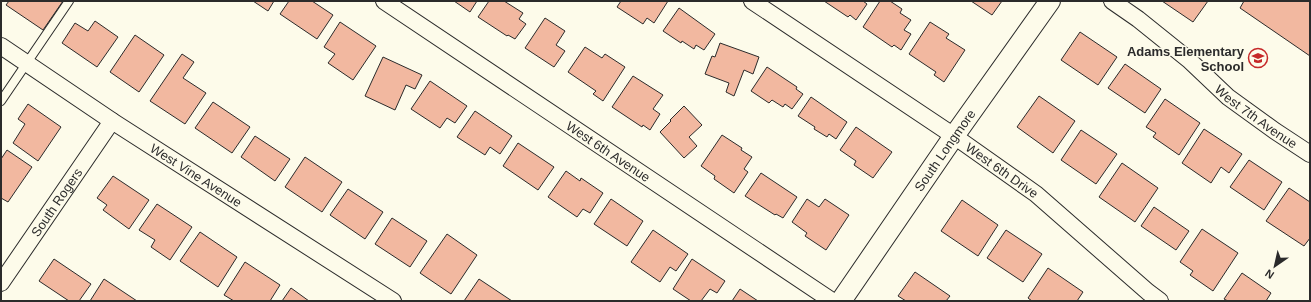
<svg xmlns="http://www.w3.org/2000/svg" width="1311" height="302" font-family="Helvetica,sans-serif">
  <rect width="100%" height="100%" fill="#fdfbea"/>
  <path fill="#f2b8a0" stroke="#2b2b2b" d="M9 1H63L43 30 6 5Z
    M253 1H274L268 11Z
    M289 1H312L333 15 317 39 280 14Z
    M454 1H477L470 12Z
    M489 1H504L523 13 519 19 526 24 515 39 508 35 507 36 478 17Z
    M621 1H668L654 23 647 18 643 24 617 7Z
    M824 1H863L867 4 856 20 850 15 848 17Z
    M880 1H890L902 9 900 13 911 20 904 30 911 34 901 50 894 45 892 47 863 27Z
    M971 1H1002L992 15Z
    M1162 1H1208L1193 22Z
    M1244 1H1310V56L1240 8Z
    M679 8 715 34 704 50 696 45 694 49 682 41 681 43 663 31Z
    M545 18 565 31 556 45 565 51 554 67 525 48Z
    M95 21 118 37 97 67 62 43 75 23 88 31Z
    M340 22 376 46 353 80 328 63 335 54 324 47Z
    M930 22 949 34 946 38 965 50 944 82 934 75 936 72 909 54Z
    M1080 32 1117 57 1098 85 1061 60Z
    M135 35 164 55 139 92 110 72Z
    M720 43 759 57 753 74 744 70 734 96 726 92 729 83 705 74 712 56 715 57Z
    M585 47 602 58 605 54 625 67 603 101 593 94 596 91 568 72Z
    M182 54 194 62 183 78 206 93 185 124 150 101Z
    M383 57 422 75 415 89 406 85 395 110 365 96Z
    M1125 64 1161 89 1145 113 1108 88Z
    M767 67 797 87 796 89 803 94 792 109 785 104 783 107 772 100 769 103 751 91Z
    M633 76 663 95 653 109 660 114 650 130 643 125 642 127 612 107Z
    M430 81 467 106 455 123 447 118 440 128 411 109Z
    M1039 96 1075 121 1053 153 1017 127Z
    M811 97 847 122 836 139 829 134 827 137 814 129 815 127 798 116Z
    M1165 99 1200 123 1179 155 1153 137 1156 133 1146 127Z
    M213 102 250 127 232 153 195 128Z
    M28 104 61 127 38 161 13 143 25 124 18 119Z
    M684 106 702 125 689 137 697 146 684 158 660 132 671 121 670 120Z
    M475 111 512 136 500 154 490 147 485 155 457 137Z
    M856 127 892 152 873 178 854 165 856 161 840 150Z
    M1204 129 1242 154 1229 173 1221 167 1211 183 1182 163Z
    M1081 130 1117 154 1096 184 1061 160Z
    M722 135 742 148 741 150 752 157 744 169 748 172 734 193 714 179 715 176 701 166Z
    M255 136 290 159 275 181 241 157Z
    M518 143 554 167 538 190 503 166Z
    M7 150 32 167 8 202 1 198V159Z
    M305 157 342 182 322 212 285 187Z
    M1249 160 1282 182 1264 210 1230 187Z
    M1122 163 1158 188 1135 222 1099 197Z
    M566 171 580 181 581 178 603 193 590 213 583 209 577 217 548 197Z
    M761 173 797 197 783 218 776 214 775 215 745 196Z
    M113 176 149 200 129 229 103 210 107 205 97 198Z
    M1289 188 1310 202V238L1304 246 1266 221Z
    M348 189 383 212 365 239 330 215Z
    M611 199 643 221 627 246 594 224Z
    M807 199 819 207 825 199 849 215 826 250 805 236 807 233 792 222Z
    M962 200 998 225 978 256 941 231Z
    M157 204 192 227 170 260 151 247 155 240 139 230Z
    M1154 207 1189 231 1176 250 1141 226Z
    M392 218 427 241 410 267 375 244Z
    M1202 229 1238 253 1213 291 1190 275 1193 271 1180 262Z
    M653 230 688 254 676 271 670 267 660 282 631 262Z
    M1006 230 1042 254 1023 282 987 258Z
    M200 232 237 257 218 287 180 261Z
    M447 234 477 255 451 294 420 273Z
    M54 259 91 284 79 301H69L39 281Z
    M692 259 725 281 717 293 710 289 701 301H691L673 289Z
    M245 262 280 285 270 301H234L224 295Z
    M1048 268 1083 292 1077 301H1032L1028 298Z
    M915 272 950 296 946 301H906L898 296Z
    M1242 273 1271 293 1266 301H1228L1224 299Z
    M104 279 137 301H90Z
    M479 279 512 301H464Z
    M291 288 309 301H282Z
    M740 289 758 301H732Z"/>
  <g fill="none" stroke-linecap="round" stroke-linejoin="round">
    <g stroke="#2b2b2b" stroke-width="10">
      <path id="service" d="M1 101 69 1"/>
    </g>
    <g stroke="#2b2b2b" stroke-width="18">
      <g id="minor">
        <path id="s1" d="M384 1 832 301"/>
        <path id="s2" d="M752 1 954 136 1036 194 1148 292 1160 301"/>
        <path id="s3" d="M1112 1 1138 19 1189 60 1228 97 1275 131 1310 154"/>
        <path id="s4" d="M1 46 112 121 393 301"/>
        <path id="s5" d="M1 283 112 121"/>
      </g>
    </g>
    <g stroke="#2b2b2b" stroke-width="22">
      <g id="tertiary">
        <path id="s6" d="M841 301 954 136 1050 1"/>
      </g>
    </g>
    <use href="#service" stroke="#fdfbea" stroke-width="8"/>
    <use href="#minor" stroke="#fdfbea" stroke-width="16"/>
    <use href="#tertiary" stroke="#fdfbea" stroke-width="20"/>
  </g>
  <defs>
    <g id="school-ring" transform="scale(1)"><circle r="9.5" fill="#fdfbea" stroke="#c62828" stroke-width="1.5"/><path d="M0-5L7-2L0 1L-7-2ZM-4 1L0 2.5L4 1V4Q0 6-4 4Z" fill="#c62828"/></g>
  </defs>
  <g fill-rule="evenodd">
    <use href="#school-ring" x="1258" y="58"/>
  </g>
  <g text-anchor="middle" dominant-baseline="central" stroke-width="3" stroke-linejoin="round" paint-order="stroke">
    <g font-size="13" font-weight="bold" fill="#2b2b2b" stroke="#fdfbea" text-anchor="end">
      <text x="1244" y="51">Adams Elementary<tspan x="1244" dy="15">School</tspan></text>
    </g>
    <g font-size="13" fill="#2b2b2b" stroke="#fdfbea">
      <text stroke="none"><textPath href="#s3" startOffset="185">West 7th Avenue</textPath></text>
      <text stroke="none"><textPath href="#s1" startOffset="270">West 6th Avenue</textPath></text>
      <text stroke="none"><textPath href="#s6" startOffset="183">South Longmore</textPath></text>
      <text stroke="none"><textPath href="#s2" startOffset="302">West 6th Drive</textPath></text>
      <text stroke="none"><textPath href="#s4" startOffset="234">West Vine Avenue</textPath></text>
      <text stroke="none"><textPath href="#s5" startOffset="98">South Rogers</textPath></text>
    </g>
  </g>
  <rect width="1311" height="302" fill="none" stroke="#2b2b2b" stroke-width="4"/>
  <g transform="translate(1275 266) rotate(214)" stroke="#fdfbea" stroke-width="3" paint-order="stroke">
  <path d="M0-3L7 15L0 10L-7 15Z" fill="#2b2b2b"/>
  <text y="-6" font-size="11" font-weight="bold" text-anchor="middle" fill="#2b2b2b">N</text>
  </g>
</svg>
